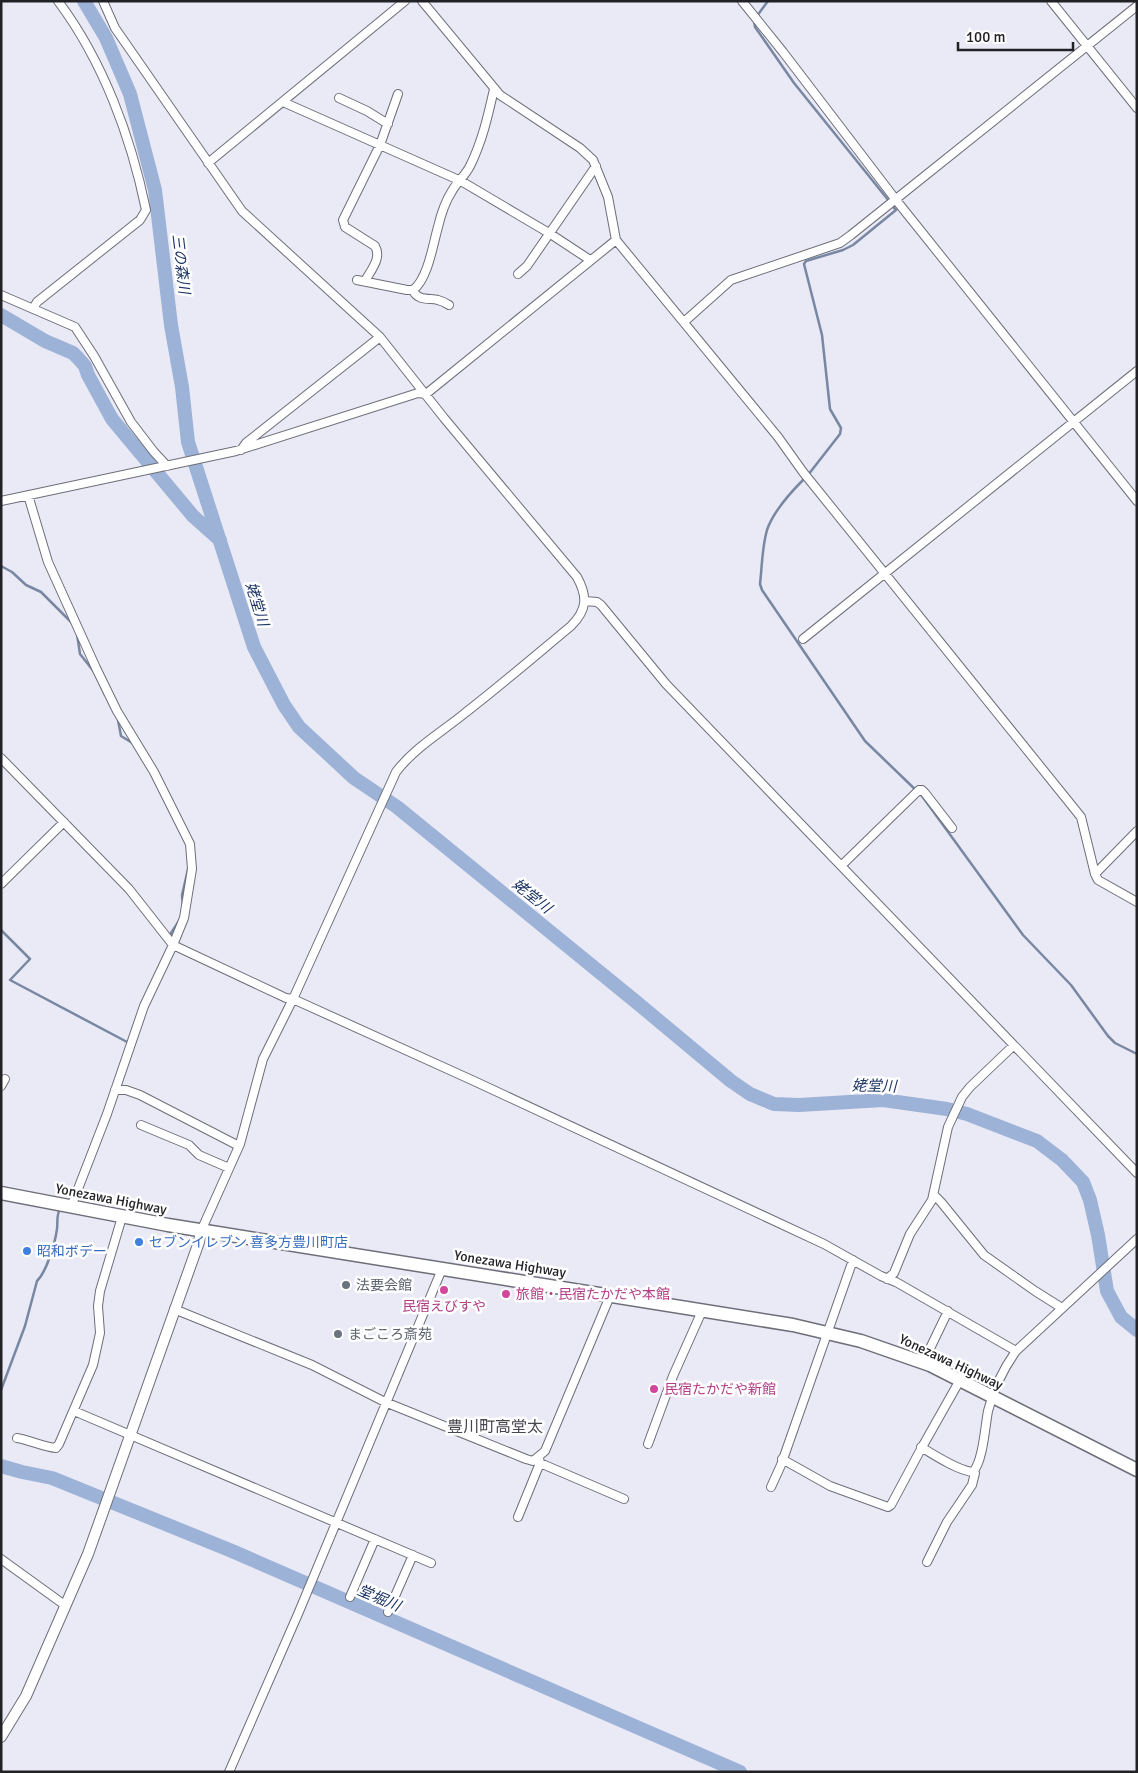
<svg xmlns="http://www.w3.org/2000/svg" width="1138" height="1773" font-family="Signika,'Noto Sans JP',sans-serif">
  <rect width="100%" height="100%" fill="#eaeaf6"/>
  <g fill="none" stroke-linecap="round" stroke-linejoin="round">
    <path stroke="#7887a2" stroke-width="2.5" d="M757 16 768 1
      M754 21 755 27 794 83 889 201
      M808 475 840 434 841 428 830 409 822 335 804 264 806 261 843 250 853 245 896 210 894 208
      M804 479C791 492 773 512 767 530 762 547 762 567 760 584L762 590 865 741 922 796 1023 935 1071 985 1108 1036 1115 1043 1137 1054
      M1 566 12 572 26 585 41 592 73 624
      M77 634 80 654 95 673
      M100 684 105 695
      M118 720 121 736 134 744
      M183 909 182 895 189 865
      M1 930 30 959 10 980 129 1043
      M170 938 171 933 179 921
      M1 1390 25 1326 37 1281C47 1271 55 1243 57 1229 58 1221 56 1216 60 1209"/>
    <path stroke="#9db2d7" stroke-width="14" d="M84 1 106 38 130 94 155 190 171 325 182 387 188 442 254 647 284 705 299 727 354 778 397 807 635 1001 731 1081 750 1094 774 1104 799 1105 883 1100 947 1109 967 1114 1037 1141 1062 1160 1083 1182 1090 1200 1098 1235 1107 1291 1121 1317 1137 1330
      M1 315 45 341 73 353 78 358 85 366 88 375 112 419 193 516 220 540
      M1 1466 22 1472 52 1478 232 1551 740 1772"/>
    <g stroke="#6d6e78" stroke-width="10">
      <path id="minor" d="M103 1 115 28 242 211 380 337 444 418 577 577C588 597 587 610 571 626 536 655 501 685 465 713 442 732 414 748 396 772L293 999 263 1059 240 1144 201 1231
        M422 1 500 95 580 148 593 160 608 197 616 240 778 437 803 472 1081 817 1095 874 1098 880 1137 902
        M742 1 783 52 896 200 1137 501
        M1051 1 1137 108
        M339 98 367 111 388 124
        M283 102 461 181 549 233 590 260
        M208 163 405 1
        M518 274 527 266 596 166
        M357 280 407 290H413C428 279 433 244 438 227 441 214 445 202 452 191 457 182 465 176 470 166 482 142 488 116 494 89
        M365 281C371 270 382 258 375 246L345 227 343 220 380 145 398 94
        M413 290C417 301 429 298 438 300 442 301 446 303 449 305
        M1 295 75 327 94 356 131 422 154 452 167 466
        M33 309 37 302 140 220 146 210C131 137 103 61 58 1
        M684 322 731 280 840 243 851 235 1137 6
        M241 450 246 443 380 337
        M28 495 48 562 96 668 117 711 154 772 190 844 192 869 184 918 173 945 144 1006 107 1114 71 1207
        M1 501 236 451 418 393 426 394 616 240
        M585 601 597 602 601 605 666 684 1137 1173
        M803 639 1137 371
        M1 758 129 889 173 945 286 998 293 999 474 1081 824 1244 881 1276 896 1282 1016 1351
        M841 866 919 790H922L925 793 952 828
        M1095 874 1137 831
        M1 884 64 822
        M1 1086 5 1079
        M115 1090H126L140 1095 239 1146
        M141 1125 189 1145 199 1155 229 1168
        M934 1195 941 1202 984 1255 1035 1291 1062 1308
        M887 1279 894 1273 910 1234 932 1200 948 1127 962 1097 970 1087 1013 1046
        M174 1309 312 1365 385 1402 526 1459 533 1461 545 1451 610 1296
        M923 1363 948 1311
        M74 1411 431 1563
        M17 1438C30 1440 43 1447 56 1448L59 1444 93 1365 100 1333 98 1306 100 1291 122 1217
        M648 1444 673 1376 702 1311
        M921 1447C934 1455 959 1471 973 1472 983 1461 985 1427 988 1411 993 1391 1004 1368 1016 1351L1137 1239
        M782 1459 830 1486 888 1507 891 1505 921 1449 960 1380
        M540 1463 624 1499
        M771 1487 781 1465 853 1260
        M518 1517 540 1463 539 1458
        M1 1559 66 1606
        M927 1562 947 1522 972 1485 975 1473 973 1472
        M350 1597 375 1539
        M388 1612 413 1555
        M229 1772 298 1614 442 1269"/>
    </g>
    <g stroke="#6d6e78" stroke-width="12">
      <path id="tertiary" d="M1 1737 26 1696 88 1554 199 1242 201 1231"/>
    </g>
    <g stroke="#6d6e78" stroke-width="15">
      <path id="trunk" d="M1 1193 168 1225 793 1325 861 1341 930 1365 1137 1470"/>
    </g>
    <use href="#minor" stroke="#fff" stroke-width="8"/>
    <use href="#tertiary" stroke="#fff" stroke-width="10"/>
    <use href="#trunk" stroke="#fff" stroke-width="12"/>
  </g>
  <g fill="#3f7fe0" stroke="#fff" stroke-width="2">
    <circle cx="139" cy="1242" r="5"/>
    <circle cx="27" cy="1251" r="5"/>
  </g>
  <g fill="#6b7280" stroke="#fff" stroke-width="2">
    <circle cx="346" cy="1285" r="5"/>
    <circle cx="338" cy="1334" r="5"/>
  </g>
  <g fill="#d1479c" stroke="#fff" stroke-width="2">
    <circle cx="444" cy="1290" r="5"/>
    <circle cx="506" cy="1294" r="5"/>
    <circle cx="654" cy="1389" r="5"/>
  </g>
  <g text-anchor="middle" dominant-baseline="central" stroke-width="5" stroke-linejoin="round" paint-order="stroke">
    <g font-size="14" fill="#222226" stroke="#fff">
      <text transform="translate(111 1199) rotate(11)">Yonezawa Highway</text>
      <text transform="translate(510 1264) rotate(9)">Yonezawa Highway</text>
      <text transform="translate(951 1362) rotate(25)">Yonezawa Highway</text>
    </g>
    <g font-size="14" fill="#366cbe" stroke="#fff" text-anchor="start">
      <text x="149" y="1242">セブンイレブン 喜多方豊川町店</text>
      <text x="37" y="1251">昭和ボデー</text>
    </g>
    <g font-size="14" fill="#5b616d" stroke="#fff" text-anchor="start">
      <text x="356" y="1285">法要会館</text>
      <text x="348" y="1334">まごころ斎苑</text>
    </g>
    <g font-size="14" fill="#b23c85" stroke="#fff" text-anchor="start">
      <text x="516" y="1294">旅館・民宿たかだや本館</text>
      <text x="444" y="1306" text-anchor="middle">民宿えびすや</text>
      <text x="664" y="1389">民宿たかだや新館</text>
    </g>
    <g font-size="15" font-style="italic" fill="#1f3767" stroke="#fff">
      <text transform="translate(181 264) rotate(83)">三の森川</text>
      <text transform="translate(257 604) rotate(73)">姥堂川</text>
      <text transform="translate(532 896) rotate(39)">姥堂川</text>
      <text transform="translate(874 1086) rotate(1)">姥堂川</text>
      <text transform="translate(379 1598) rotate(23)">堂堀川</text>
    </g>
    <g font-size="16" fill="#474750" stroke="#fff">
      <text x="495" y="1427">豊川町高堂太</text>
    </g>
  </g>
  <rect width="1138" height="1773" fill="none" stroke="#222226" stroke-width="5"/>
  <path d="M958 42v8h115v-8" fill="none" stroke="#222226" stroke-width="2.5"/>
  <text x="966" y="42" font-size="15" fill="#222226" stroke="#ffffff" stroke-width="4" paint-order="stroke">100 m</text>
</svg>
